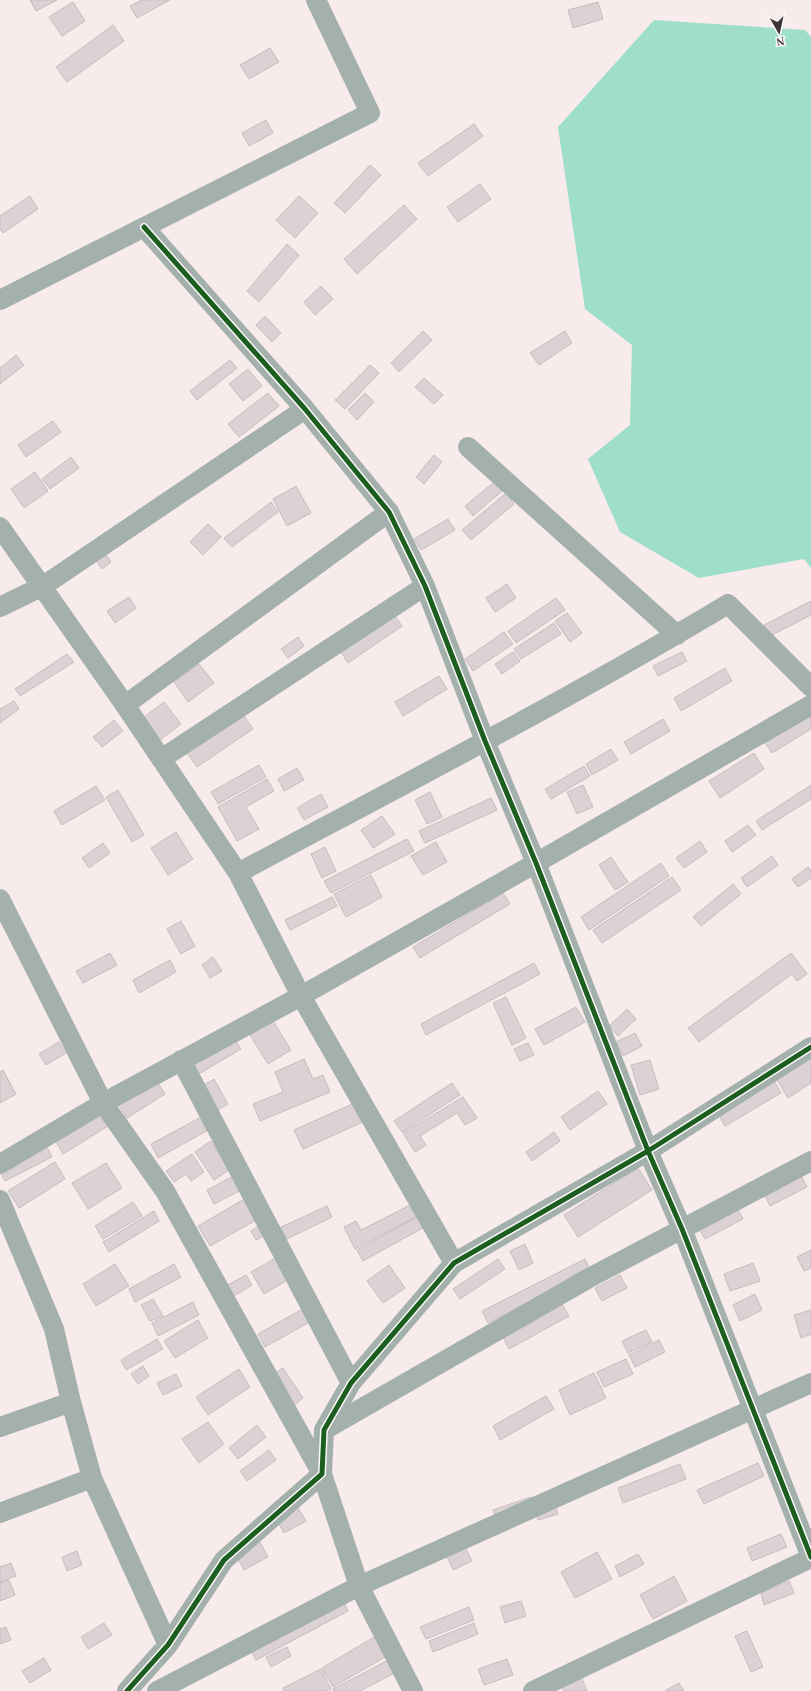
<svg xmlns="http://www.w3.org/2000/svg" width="811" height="1691" font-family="'Times New Roman',serif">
  <rect width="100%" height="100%" fill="#f8ebec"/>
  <path fill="#9edeca" d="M654 20 805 30 811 37V568L804 559 699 578 620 532 588 459 630 425 632 345 585 309 558 127Z"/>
  <path fill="#dcd2d3" stroke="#c7bdbe" d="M30 0H57L36 11Z
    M142 0H170L137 18 130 6Z
    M73 2 85 21 62 36 49 17Z
    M598 2 603 19 573 28 568 10Z
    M113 25 124 41 67 82 56 67Z
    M270 48 279 62 249 79 240 65Z
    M266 120 273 133 249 146 242 133Z
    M474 124 483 136 428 176 418 163Z
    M370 165 381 175 345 213 334 203Z
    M480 184 491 199 458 222 447 207Z
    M30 196 38 209 3 233 0 229V216Z
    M299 196 318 213 295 238 276 220Z
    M404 205 417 219 357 274 344 259Z
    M287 244 299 255 259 302 247 291Z
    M321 286 333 299 315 315 304 302Z
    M265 316 281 333 272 342 256 325Z
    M423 331 432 340 399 372 391 363Z
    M565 331 572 343 539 365 530 353Z
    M16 355 24 365 0 384V368Z
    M230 360 237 368 197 400 190 391Z
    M370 365 379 373 345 409 335 400Z
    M248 369 262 386 243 401 229 384Z
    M424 378 443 395 434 404 415 387Z
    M268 393 279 406 239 437 228 424Z
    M365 393 374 402 357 420 348 410Z
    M53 421 61 432 26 457 18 445Z
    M434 455 442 462 424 484 416 477Z
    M71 457 79 468 50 489 42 479Z
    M35 472 48 491 24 508 11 489Z
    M494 482 502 491 473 516 465 506Z
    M296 486 311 513 287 526 273 499Z
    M506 493 514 504 471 540 462 530Z
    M271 502 278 512 232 547 224 538Z
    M448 519 455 530 421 550 414 539Z
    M208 524 221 537 203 555 190 542Z
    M104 552 111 562 102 569 95 559Z
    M507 584 516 598 495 612 486 598Z
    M129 597 136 608 115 623 107 611Z
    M556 598 565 610 516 643 508 631Z
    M811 601V615L770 636 764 625Z
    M567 613 582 633 570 642 555 621Z
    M395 616 402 626 348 663 341 652Z
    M554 623 561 634 521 659 514 649Z
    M504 632 513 644 473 671 465 659Z
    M298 637 304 646 288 658 281 649Z
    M513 652 520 661 502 674 495 664Z
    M682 652 687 661 658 676 653 666Z
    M67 654 74 662 20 696 15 689Z
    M199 664 214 683 188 702 174 682Z
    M725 668 732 681 681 711 674 698Z
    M439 676 447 689 403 716 395 702Z
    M14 701 19 709 0 723V709Z
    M164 702 181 724 160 740 143 718Z
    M243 714 253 729 197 767 187 753Z
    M811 715V729L772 753 765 743Z
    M663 719 670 731 631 754 624 742Z
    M114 720 123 731 102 747 93 737Z
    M611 749 618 760 592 775 586 764Z
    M754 753 764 769 720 798 709 781Z
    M259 765 266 777 218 804 211 792Z
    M584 766 590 776 551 799 545 789Z
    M297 768 304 780 284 791 278 779Z
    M267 779 274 791 246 807 259 829 237 841 218 807Z
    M583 785 593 807 577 814 567 792Z
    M811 785V799L762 830 756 821Z
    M96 786 105 800 62 825 54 811Z
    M118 790 144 835 132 842 106 797Z
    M430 792 442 817 427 824 415 800Z
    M321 794 328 807 304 820 297 808Z
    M491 798 497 810 425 843 419 831Z
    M382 816 395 834 373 848 361 830Z
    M748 825 756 835 732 852 725 841Z
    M176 832 193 859 168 875 151 848Z
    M407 839 414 851 331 893 324 881Z
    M700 841 707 852 684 868 676 858Z
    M436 842 447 862 423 875 411 856Z
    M103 843 110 853 89 868 82 858Z
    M325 847 336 871 322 878 311 854Z
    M772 856 778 865 747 887 741 878Z
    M611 857 628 882 615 890 599 865Z
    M661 863 669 876 589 930 581 917Z
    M808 867 811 870V878L798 887 792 879Z
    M371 875 382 897 346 917 334 894Z
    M672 877 681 890 602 943 593 930Z
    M733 884 741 894 701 926 693 917Z
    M503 893 510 904 420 958 413 947Z
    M332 897 337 906 290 930 285 920Z
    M181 921 195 946 181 954 167 929Z
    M110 953 117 965 83 983 76 971Z
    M791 953 807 974 797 981 792 974 699 1042 688 1028Z
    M213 957 222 971 210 978 202 965Z
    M170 960 176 972 139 993 133 980Z
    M534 963 540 974 426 1035 421 1024Z
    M506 997 526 1038 512 1045 493 1003Z
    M576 1007 585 1022 544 1045 535 1029Z
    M627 1009 636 1019 618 1036 609 1026Z
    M273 1021 291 1050 268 1064 250 1035Z
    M635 1033 642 1046 623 1056 616 1042Z
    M233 1037 241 1049 197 1075 190 1063Z
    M59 1042 66 1053 46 1065 39 1054Z
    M528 1043 534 1055 520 1061 514 1049Z
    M811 1055V1083L788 1098 776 1078Z
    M304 1059 313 1079 323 1075 330 1092 260 1121 253 1104 283 1092 275 1072Z
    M650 1060 659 1089 640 1095 631 1065Z
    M3 1070 16 1094 0 1103V1072Z
    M214 1079 228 1104 216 1111 202 1086Z
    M156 1080 165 1094 127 1118 118 1104Z
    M774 1081 781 1093 725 1126 718 1114Z
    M452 1083 460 1095 402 1132 394 1121Z
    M598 1091 607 1104 570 1130 561 1117Z
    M463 1097 477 1118 465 1125 457 1113 420 1136 426 1145 415 1152 403 1133Z
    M359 1101 367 1120 303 1149 294 1130Z
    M95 1107 108 1126 63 1154 51 1134Z
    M203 1116 210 1129 158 1158 151 1144Z
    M554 1132 560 1141 532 1161 526 1152Z
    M211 1141 229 1170 214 1180 195 1152Z
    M47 1147 52 1157 5 1181 0 1172Z
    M192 1154 204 1172 191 1181 186 1174 174 1182 166 1171Z
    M55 1162 65 1179 19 1208 8 1191Z
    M106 1163 122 1188 88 1209 72 1183Z
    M638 1168 652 1190 578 1237 564 1215Z
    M235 1175 243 1189 214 1204 207 1190Z
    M801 1176 807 1187 770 1206 765 1195Z
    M246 1198 258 1219 210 1246 198 1226Z
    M133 1202 142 1216 103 1239 95 1226Z
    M412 1204 419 1215 355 1249 344 1227 356 1221 361 1230Z
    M327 1206 332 1217 287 1239 281 1227Z
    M737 1208 743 1219 705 1239 699 1228Z
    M154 1211 159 1221 109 1252 103 1242Z
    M422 1214 428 1225 363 1261 357 1250Z
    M262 1224 268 1234 256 1240 251 1231Z
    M525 1244 533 1263 519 1270 510 1251Z
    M811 1250V1268L804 1271 797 1257Z
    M281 1255 293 1277 264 1294 251 1272Z
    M498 1259 505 1269 460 1299 453 1289Z
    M585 1259 590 1270 488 1323 482 1311Z
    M753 1263 760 1281 730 1291 724 1274Z
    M115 1264 129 1286 96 1306 83 1284Z
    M174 1264 181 1277 135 1302 129 1289Z
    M389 1265 405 1288 383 1303 367 1281Z
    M246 1275 252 1285 229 1299 222 1288Z
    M620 1275 627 1288 602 1301 595 1288Z
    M755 1294 762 1310 740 1321 733 1305Z
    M153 1299 163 1316 150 1321 141 1305Z
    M193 1302 199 1315 158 1336 152 1323Z
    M561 1302 569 1316 509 1349 502 1335Z
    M308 1306 315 1319 265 1347 258 1334Z
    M811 1310V1334L801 1338 794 1315Z
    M198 1320 208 1338 175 1358 164 1341Z
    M646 1330 652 1342 628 1353 622 1341Z
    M157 1339 163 1349 126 1370 121 1360Z
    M659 1340 665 1352 635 1367 629 1355Z
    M626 1359 633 1374 604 1387 597 1372Z
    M143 1366 149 1376 138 1384 131 1374Z
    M283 1368 303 1398 293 1406 273 1375Z
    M239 1369 250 1387 208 1415 196 1397Z
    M594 1373 606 1398 570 1415 559 1390Z
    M176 1374 182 1386 163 1395 157 1383Z
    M546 1396 554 1409 500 1440 493 1426Z
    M208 1422 224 1444 199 1463 182 1439Z
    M257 1425 266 1437 238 1459 229 1448Z
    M269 1450 276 1460 247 1481 240 1471Z
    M758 1463 764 1476 704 1504 697 1490Z
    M680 1464 686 1479 623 1503 618 1488Z
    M531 1497 536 1512 499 1525 493 1510Z
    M553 1500 558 1514 538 1520 534 1507Z
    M298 1508 306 1521 284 1533 277 1521Z
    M781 1534 787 1547 752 1561 747 1548Z
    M462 1541 472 1561 453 1570 444 1550Z
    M260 1542 268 1557 244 1570 236 1555Z
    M77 1551 82 1565 67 1571 62 1557Z
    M597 1552 612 1579 575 1598 561 1572Z
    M638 1554 644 1564 620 1577 615 1566Z
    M11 1563 16 1576 0 1582V1567Z
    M674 1576 687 1601 653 1619 640 1595Z
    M9 1580 15 1595 0 1601V1583Z
    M789 1581 794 1593 764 1605 761 1593Z
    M341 1596 348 1611 256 1660 248 1645Z
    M521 1601 526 1616 505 1623 500 1607Z
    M469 1607 474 1620 426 1639 420 1627Z
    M104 1623 112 1635 88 1649 81 1637Z
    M474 1623 478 1634 433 1652 429 1641Z
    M6 1627 11 1640 0 1644V1629Z
    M747 1631 763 1667 751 1672 735 1636Z
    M376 1636 387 1656 333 1687 322 1668Z
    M287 1647 291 1656 271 1667 266 1657Z
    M400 1654 406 1667 360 1691H334L333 1689Z
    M44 1658 51 1670 30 1683 22 1671Z
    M507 1659 513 1675 484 1685 478 1669Z
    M321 1669 331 1689 326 1691H284L283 1688Z
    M578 1669 587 1691H564L558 1678Z
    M679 1683 684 1691H667L666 1690Z"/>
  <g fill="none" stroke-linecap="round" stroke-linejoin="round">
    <path stroke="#a4b0ab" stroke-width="20" d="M144 227 305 409 389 512 425 586 485 741 536 863 648 1151 682 1229 811 1557
      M0 300 370 113 316 0
      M468 447 677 635
      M0 527 125 705 238 873 301 996 454 1263
      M0 607 43 586 305 409
      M125 705 389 512
      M161 759 425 586
      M238 873C402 785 568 700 728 604L811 687
      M0 899 103 1103 165 1191 322 1474 359 1586 413 1691
      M181 1060 351 1383
      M0 1164 103 1103 301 996 536 863 811 705
      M0 1200 54 1329 71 1402 92 1478 168 1645
      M0 1427 71 1402
      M324 1430 589 1278 811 1161
      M0 1513 92 1478
      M127 1691 168 1645 224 1560 322 1474 324 1430 351 1383 454 1263 648 1151 811 1047
      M157 1691 359 1586 811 1383
      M533 1691 811 1558"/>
    <g stroke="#fdf9f9" stroke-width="8">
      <path id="cycleway" d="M144 227 305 409 389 512 425 586 485 741 536 863 648 1151 682 1229 811 1557
        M127 1691 168 1645 224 1560 322 1474 324 1430 351 1383 454 1263 648 1151 811 1047"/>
    </g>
    <use href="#cycleway" stroke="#1b5e20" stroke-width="5"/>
  </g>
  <g transform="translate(779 32) rotate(171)" stroke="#fdf9f9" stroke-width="3" paint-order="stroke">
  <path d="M0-3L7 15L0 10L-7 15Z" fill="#3e3536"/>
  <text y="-6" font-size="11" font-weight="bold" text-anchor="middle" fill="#3e3536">N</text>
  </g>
</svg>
